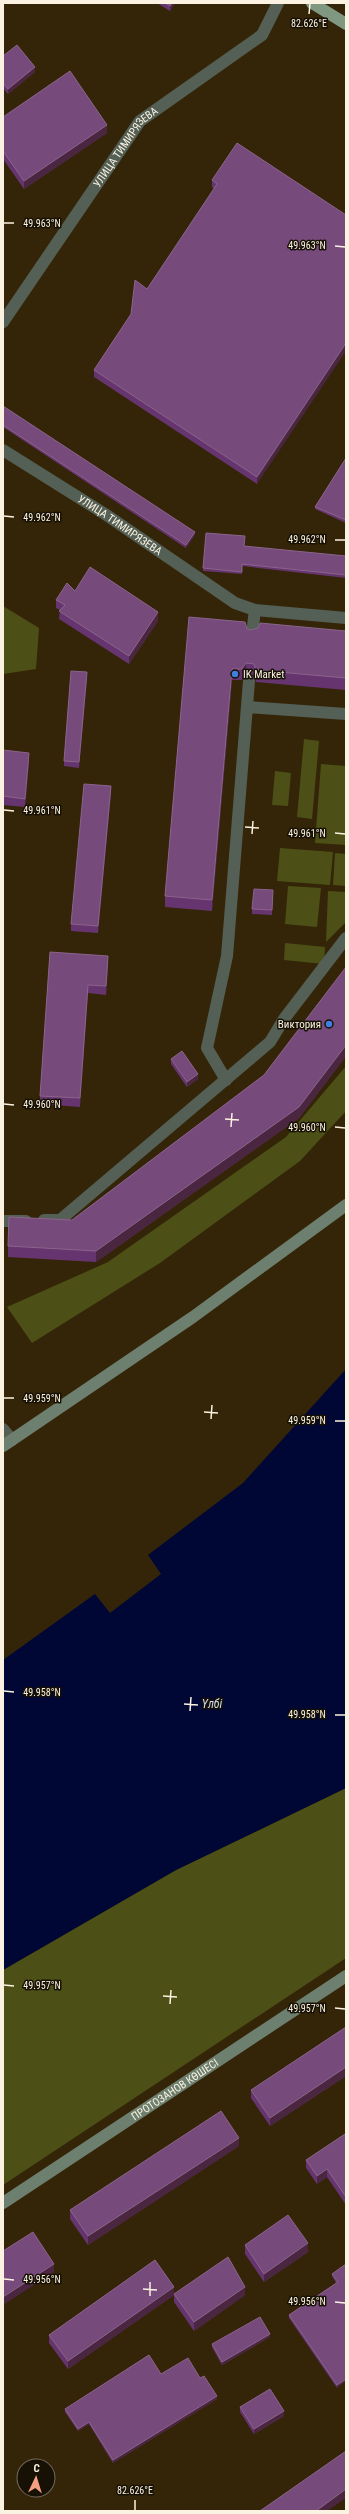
<svg xmlns="http://www.w3.org/2000/svg" width="349" height="2514" font-family="'Roboto Condensed',sans-serif">
  <rect width="100%" height="100%" fill="#342508"/>
  <path fill="#4c5017" d="M3 606 39 628 36 669 3 674Z
    M304 739 319 741 312 819 297 817Z
    M321 764 346 766V845L315 843Z
    M275 771 291 773 288 806 272 805Z
    M280 848 333 852 330 885 277 881Z
    M335 853 346 854V886L333 885Z
    M288 886 321 888 317 927 285 924Z
    M328 891 346 892V922L326 942Z
    M285 943 325 947 324 964 284 960Z
    M346 1066V1111L300 1161 160 1263 32 1343 7 1307 108 1262 286 1137Z
    M346 1788V1958L3 2185V1970L176 1870Z"/>
  <path fill="#000735" d="M346 1369V1788L176 1870 3 1970V1660L95 1594 110 1613 161 1574 148 1555 243 1483Z"/>
  <g fill="none" stroke-linecap="round" stroke-linejoin="round">
    <g stroke="#546055" stroke-width="12">
      <path id="s1" d="M3 322 140 121 262 35 278 3"/>
      <path id="s2" d="M3 450 105 514 235 603 255 610 346 618"/>
      <path d="M252 634 255 610"/>
      <path d="M247 707 346 714"/>
      <path d="M226 1080 207 1048 227 956 249 681"/>
      <path d="M44 1220H60L270 1042 284 1019 346 938"/>
      <path d="M3 1221H26"/>
      <path d="M3 1429 12 1440"/>
    </g>
    <g stroke="#6d7f6e" stroke-width="12">
      <path d="M3 1446 193 1317 346 1205"/>
      <path id="s3" d="M3 2203 346 1976"/>
    </g>
    <path stroke="#809782" stroke-width="12" d="M312 3 346 24"/>
  </g>
  <path fill="#66356f" d="M157 3H175L170 11Z
    M3 56 35 72 8 94 3 88Z
    M3 117 107 133 24 189 3 159Z
    M212 180 346 215 257 484 94 377V370L214 189 212 187Z
    M3 406 195 535 186 548 3 427Z
    M346 458V523L315 509V507Z
    M244 546 346 556V578L242 566V574L203 571V568Z
    M75 591 158 621 129 664 59 619 60 610 56 608V600Z
    M189 617 247 629 251 630 346 631V690L256 682 254 675 246 674 242 680H232L212 911 165 907V896Z
    M87 677 79 768 64 766V761Z
    M3 750 29 761 25 807 3 805Z
    M111 793 98 933 71 931V924Z
    M273 895 272 915 252 914V909Z
    M50 952 108 965 106 995 88 993 80 1107 40 1104V1096Z
    M346 967V1056L299 1118 96 1262 8 1257V1246L72 1220 264 1075Z
    M171 1059 198 1079 187 1087 171 1064Z
    M346 2027V2076L270 2126 251 2098V2090Z
    M346 2135V2205L327 2177 317 2184 306 2168V2160Z
    M239 2146 88 2245 70 2219V2210Z
    M245 2245 308 2252 264 2282 245 2254Z
    M346 2264 337 2388 289 2318V2315L336 2283 332 2276V2274Z
    M174 2294 245 2295 194 2331 174 2302Z
    M174 2295 68 2369 49 2343V2335Z
    M270 2337 222 2365 212 2347V2344Z
    M161 2374 200 2378 217 2399 113 2463 89 2424 78 2431 65 2412V2409Z
    M240 2407 284 2416 254 2434 240 2412Z"/>
  <path fill="#4b2640" d="M172 3H175L170 11V6Z
    M35 67V72L8 94V89Z
    M107 125V133L24 189V181Z
    M346 343V351L257 484V477Z
    M195 532V535L186 548V545Z
    M158 612V621L129 664V656Z
    M246 663V674L242 680V669Z
    M232 669V680L212 911V900Z
    M87 672V677L79 768V762Z
    M29 753V761L25 807V799Z
    M111 786V793L98 933V926Z
    M108 956V965L106 995V986Z
    M88 985V993L80 1107V1098Z
    M346 1045V1056L299 1118 96 1262V1251Z
    M198 1074V1079L187 1087V1082Z
    M346 2067V2076L270 2126V2118Z
    M239 2138V2146L88 2245V2236Z
    M327 2169V2177L317 2184V2176Z
    M308 2243V2252L264 2282V2274Z
    M54 2264V2272L3 2305V2297Z
    M174 2287V2295L68 2369V2361Z
    M245 2287V2295L194 2331V2322Z
    M270 2334V2337L222 2365V2362Z
    M346 2379V2381L337 2388V2385Z
    M217 2396V2399L113 2463V2460Z
    M284 2411V2416L254 2434V2429Z
    M89 2422V2424L78 2431V2429Z
    M346 2489V2498L327 2511H316Z"/>
  <path fill="#764a7b" stroke="#8b648b" d="M165 3H172L170 6Z
    M17 45 35 67 8 89 3 83V56Z
    M70 71 107 125 24 181 3 151V117Z
    M237 143 346 215V343L257 477 94 370 131 314 135 280 147 289 217 184 212 180Z
    M3 406 195 532 186 545 3 425Z
    M346 458V520L315 507Z
    M206 533 245 536 244 546 346 556V575L242 564V572L203 568Z
    M90 567 158 612 129 656 59 611 65 605 56 600 67 583 75 591Z
    M189 617 245 622 247 629 251 630 258 628 260 623 346 631V678L256 670 254 664 246 663 242 669H232L212 900 165 896Z
    M71 671 87 672 79 762 64 761Z
    M3 750 29 753 25 799 3 796Z
    M84 784 111 786 98 926 71 924Z
    M254 889 273 890 272 910 252 909Z
    M50 952 108 956 106 986 88 985 80 1098 40 1096Z
    M346 967V1045L299 1107 96 1251 8 1246 9 1217 72 1220 264 1075Z
    M182 1051 198 1074 187 1082 171 1059Z
    M346 2027V2067L270 2118 251 2090Z
    M221 2111 239 2138 88 2236 70 2210Z
    M345 2134 346 2135V2197L327 2169 317 2176 306 2160Z
    M288 2215 308 2243 264 2274 245 2245Z
    M33 2232 54 2264 3 2297V2251Z
    M228 2257 245 2287 194 2322 174 2294Z
    M155 2260 174 2287 68 2361 49 2335Z
    M346 2264V2379L337 2385 289 2315 338 2282 332 2274Z
    M260 2317 270 2334 222 2362 212 2344Z
    M149 2355 161 2374 188 2358 200 2378 204 2376 217 2396 113 2460 89 2422 78 2429 65 2409Z
    M270 2389 284 2411 254 2429 240 2407Z
    M346 2451V2489L316 2511H260Z"/>
  <path fill="none" stroke="#fbf2e1" stroke-width="1.5" d="M309 14 310 4M4 223H14M335 246 345 247M4 516 14 517M335 540H345M4 810 14 811M245 827 259 828M335 833 345 834M252 834 253 821M4 1104 14 1105M225 1119 239 1120M231 1127 232 1113M335 1127 345 1128M4 1398H14M204 1412 218 1413M211 1419 212 1405M335 1421H345M4 1691 14 1692M184 1704 198 1705M190 1711 191 1697M335 1715H345M4 1985 14 1986M163 1996 177 1997M170 2004 171 1990M335 2008 345 2009M4 2279 14 2280M143 2289 157 2290M150 2296V2282M335 2302 345 2303M135 2510V2500"/>
  <g fill="#3f7fe0" stroke="#161005" stroke-width="1.5">
    <circle cx="235" cy="674" r="4"/>
    <circle cx="329" cy="1024" r="4"/>
  </g>
  <g text-anchor="middle" dominant-baseline="central" stroke-width="3" stroke-linejoin="round" paint-order="stroke">
    <g font-size="11" fill="#fbf2e1" stroke="#161005">
      <text stroke="none"><textPath href="#s1" startOffset="214">УЛИЦА ТИМИРЯЗЕВА</textPath></text>
      <text stroke="none"><textPath href="#s2" startOffset="139">УЛИЦА ТИМИРЯЗЕВА</textPath></text>
      <text stroke="none"><textPath href="#s3" startOffset="206">ПРОТОЗАНОВ КӨШЕСІ</textPath></text>
    </g>
    <g font-size="11" fill="#fbf2e1" stroke="#161005" text-anchor="start">
      <text x="243" y="674">IK Market</text>
      <text x="321" y="1024" text-anchor="end">Виктория</text>
    </g>
    <g font-size="12" font-style="italic" fill="#d1def1" stroke="#161005">
      <text x="212" y="1704">Үлбі</text>
    </g>
  </g>
  <g font-size="10" text-anchor="middle" fill="#fbf2e1" stroke="#161005" stroke-width="3" stroke-linejoin="round" paint-order="stroke">
    <text x="309" y="27">82.626°E</text>
    <text x="42" y="227">49.963°N</text>
    <text x="307" y="249">49.963°N</text>
    <text x="42" y="521">49.962°N</text>
    <text x="307" y="543">49.962°N</text>
    <text x="42" y="814">49.961°N</text>
    <text x="307" y="837">49.961°N</text>
    <text x="42" y="1108">49.960°N</text>
    <text x="307" y="1131">49.960°N</text>
    <text x="42" y="1402">49.959°N</text>
    <text x="307" y="1424">49.959°N</text>
    <text x="42" y="1696">49.958°N</text>
    <text x="307" y="1718">49.958°N</text>
    <text x="42" y="1989">49.957°N</text>
    <text x="307" y="2012">49.957°N</text>
    <text x="42" y="2283">49.956°N</text>
    <text x="307" y="2305">49.956°N</text>
    <text x="135" y="2494">82.626°E</text>
  </g>
  <rect width="349" height="2514" fill="none" stroke="#fbf2e1" stroke-width="8"/>
  <g transform="translate(36 2478) rotate(4)"><circle r="19" fill="#161005" stroke="#726a5d"/>
  <path d="M0-3L7 15L0 10L-7 15Z" fill="#f2a081"/>
  <text y="-6" font-size="11" font-weight="bold" text-anchor="middle" fill="#fbf2e1">С</text>
  </g>
</svg>
